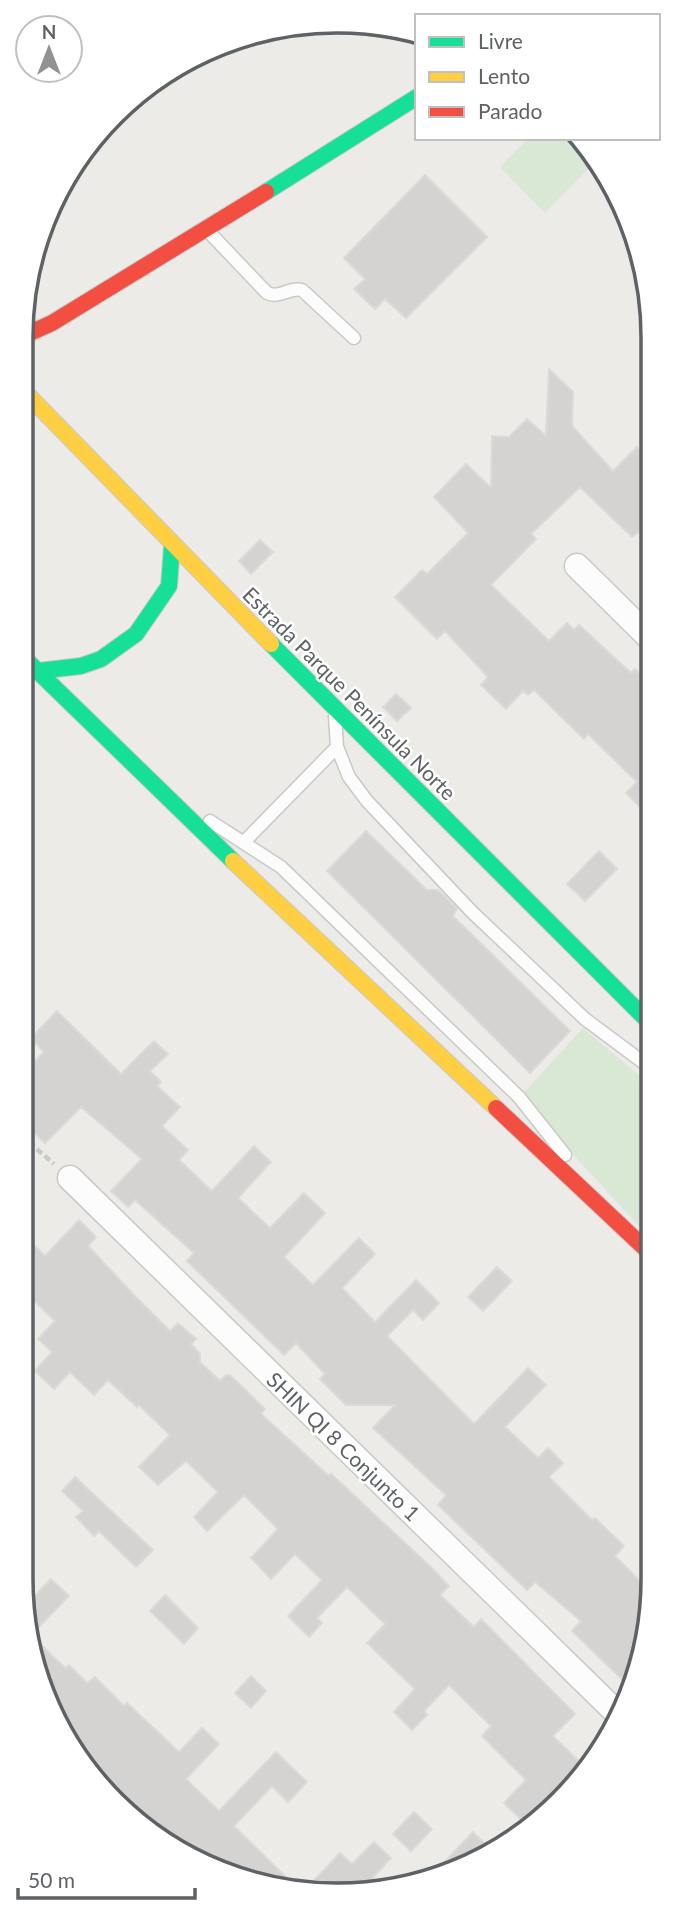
<svg xmlns="http://www.w3.org/2000/svg" width="674" height="1916" font-family="Lato,sans-serif">
  <rect width="100%" height="100%" fill="#edebe8"/>
  <path fill="#d9e7d5" d="M529 138H581L596 161 545 213 500 167Z
    M583 1028 642 1078 639 1085 652 1095V1240L520 1097Z"/>
  <path fill="#d4d3d1" stroke="#dcdad8" stroke-width="2" d="M425 175 487 237 406 318 385 299 375 309 354 289 365 279 344 258Z
    M549 369 573 392 572 426 613 471 637 447 651 461V468L642 477 651 485V522L632 537 580 487 531 534 536 539 491 585 549 641 567 623 574 630 579 625 631 673 635 669 651 685V818L626 793 637 782 588 734 584 739 534 690 528 695 523 691 506 709 481 685 488 677 445 631 437 639 395 597 422 570 427 574 468 533 434 497 466 464 491 488 492 436 509 437 527 419 546 436Z
    M260 540 273 552 251 574 239 561Z
    M396 694 411 708 397 721 383 707Z
    M366 831 427 890H438L451 903 457 908 453 916 570 1031 530 1073 327 871Z
    M599 851 617 869 585 901 567 884Z
    M57 1011 121 1074 154 1041 168 1054 150 1071 161 1082 157 1086 180 1107 162 1126 188 1150 179 1160 212 1191 254 1146 271 1162 238 1198 270 1228 304 1193 325 1213 284 1257 313 1285 359 1238 375 1254 342 1288 375 1322 416 1280 439 1303 423 1320 413 1310 387 1336 474 1424 528 1368 546 1385 505 1427 538 1458 548 1448 563 1463 549 1477 592 1520 595 1518 624 1546 615 1556 651 1592 645 1641 637 1649 643 1656 642 1660 630 1687 572 1631 581 1621 535 1582 527 1590 438 1505 446 1495 373 1428 395 1405H346L320 1379 325 1374 296 1343 284 1355 187 1261 194 1253 135 1200 128 1207 111 1191 142 1159 81 1107 45 1143 21 1120V1075L44 1052 31 1038Z
    M79 1220 96 1237 88 1246 136 1297 170 1331 178 1323 196 1339 191 1344 200 1354V1362L220 1381 226 1375 231 1376 265 1409 261 1414 329 1476 331 1474 432 1568 449 1586 440 1595 474 1627 481 1619 575 1714 553 1736 586 1768 528 1826 504 1803 526 1780 482 1736 491 1726 449 1685 424 1711 427 1715 412 1730 394 1712 415 1689 367 1643 385 1624 347 1587 317 1618 322 1623 309 1637 288 1616 322 1580 295 1554 271 1579 251 1558 278 1529 244 1495 207 1531 194 1517 218 1492 186 1461 158 1485 139 1467 170 1435 139 1405 137 1407 108 1380 94 1395 70 1372 54 1389 35 1371 52 1352 38 1339 55 1321 21 1288V1232L45 1256Z
    M497 1267 512 1281 483 1311 468 1297Z
    M75 1477 153 1550 136 1567 99 1531 94 1536 76 1517 83 1511 62 1491Z
    M51 1579 69 1596 32 1634 26 1605Z
    M165 1595 198 1628 184 1644 150 1611Z
    M32 1636 66 1669 69 1665 87 1683 95 1677 124 1706 127 1703 179 1752 202 1728 219 1744 186 1779 219 1811 276 1752 307 1782 288 1802 272 1786 234 1826 301 1892 197 1862 100 1788 45 1700Z
    M251 1676 266 1691 251 1708 235 1693Z
    M414 1812 432 1829 411 1851 393 1834Z
    M473 1832 492 1851 429 1880 428 1879Z
    M374 1842 391 1858 363 1888 303 1892 340 1853 352 1864Z"/>
  <g fill="none" stroke-linecap="round" stroke-linejoin="round">
    <g stroke="#c9c9c8" stroke-width="15">
      <path id="lane" d="M207 230 267 293C280 299 289 287 302 290L354 338
        M335 716 337 747 349 777 367 801 472 912 585 1019 652 1069
        M210 821 281 867 519 1097 565 1155
        M244 842 337 747"/>
    </g>
    <g stroke="#c9c9c8" stroke-width="27">
      <path id="street" d="M577 566 651 639
        M70 1178 618 1714"/>
    </g>
    <g stroke="#c8c9c9" stroke-width="18">
      <path id="fast" d="M266 192 417 97
        M271 644 652 1025
        M21 655 233 861
        M38 671 81 666 101 659 136 634 169 586 172 546"/>
    </g>
    <g stroke="#c8c9c9" stroke-width="18">
      <path id="slow" d="M21 388 271 644
        M233 861 496 1108"/>
    </g>
    <g stroke="#c8c9c9" stroke-width="18">
      <path id="jam" d="M21 337 52 323 266 192
        M496 1108 652 1255"/>
    </g>
    <path stroke="#c7ccc9" stroke-width="4.5" stroke-dasharray="7 3.5" stroke-linecap="butt" d="M21 1135 54 1164"/>
    <use href="#lane" stroke="#fcfcfc" stroke-width="12"/>
    <use href="#street" stroke="#fcfcfc" stroke-width="24"/>
    <use href="#fast" stroke="#16e098" stroke-width="16"/>
    <use href="#slow" stroke="#ffcf43" stroke-width="16"/>
    <use href="#jam" stroke="#f24e42" stroke-width="16"/>
  </g>
  <g text-anchor="middle" dominant-baseline="central" stroke-width="5" stroke-linejoin="round" paint-order="stroke">
    <g font-size="21" fill="#5e6265" stroke="#fff">
      <text transform="translate(350 693) rotate(45)">Estrada Parque Península Norte</text>
      <text transform="translate(344 1446) rotate(44)">SHIN QI 8 Conjunto 1</text>
    </g>
  </g>
  <path d="M0 0H674V1916H0ZM337 33H337A304 304 0 0 1 641 337V1579A304 304 0 0 1 337 1883H337A304 304 0 0 1 33 1579V337A304 304 0 0 1 337 33Z" fill="#fff" fill-rule="evenodd"/>
  <path fill="none" stroke="#5e6265" stroke-width="3.5" d="M337 33H337A304 304 0 0 1 641 337V1579A304 304 0 0 1 337 1883H337A304 304 0 0 1 33 1579V337A304 304 0 0 1 337 33Z"/>
  <rect x="415" y="14" width="245" height="126" fill="#ffffff" stroke="#bfc0c1" stroke-width="2"/>
  <rect x="429" y="37" width="35" height="10" fill="#16e098" stroke="#bfc0c1" stroke-width="2"/>
  <text x="478" y="49" font-size="21" fill="#5e6265">Livre</text>
  <rect x="429" y="72" width="35" height="10" fill="#ffcf43" stroke="#bfc0c1" stroke-width="2"/>
  <text x="478" y="84" font-size="21" fill="#5e6265">Lento</text>
  <rect x="429" y="107" width="35" height="10" fill="#f24e42" stroke="#bfc0c1" stroke-width="2"/>
  <text x="478" y="119" font-size="21" fill="#5e6265">Parado</text>
  <g transform="translate(49 49)"><circle r="33" fill="#ffffff" stroke="#bfc0c1" stroke-width="2"/>
  <path d="M0-5L12 26L0 18L-12 26Z" fill="#909293"/>
  <text y="-10" font-size="19" font-weight="bold" text-anchor="middle" fill="#5e6265">N</text>
  </g>
  <path d="M18 1888v10h177v-10" fill="none" stroke="#5e6265" stroke-width="3.5"/>
  <text x="28" y="1888" font-size="21" fill="#5e6265" stroke="#ffffff" stroke-width="5" paint-order="stroke">50 m</text>
</svg>
